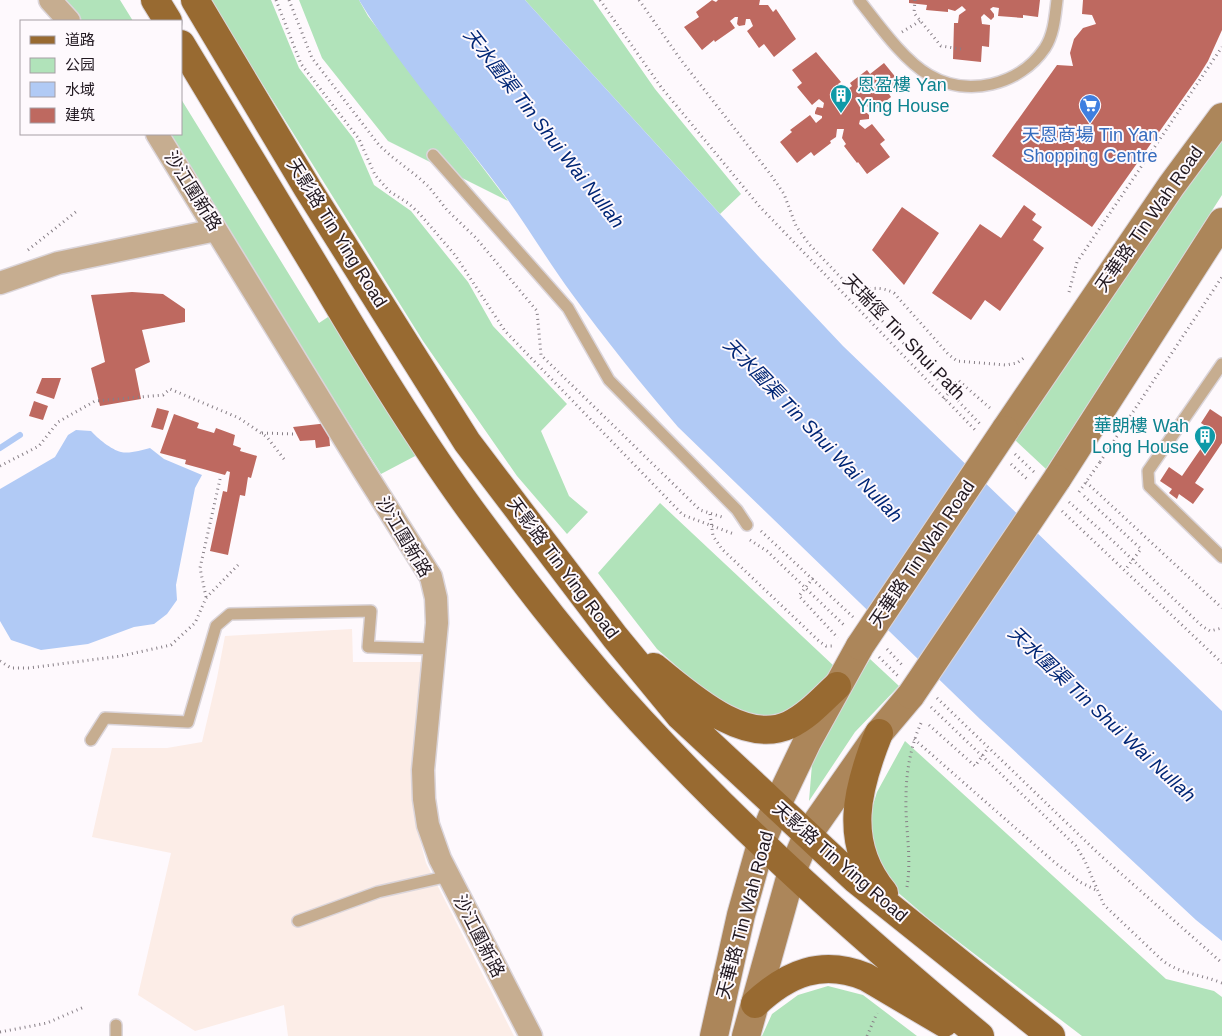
<svg xmlns="http://www.w3.org/2000/svg" width="1222" height="1036" font-family="Helvetica,'Noto Sans SC',sans-serif">
  <rect width="100%" height="100%" fill="#fef9fd"/>
  <path fill="#fcede7" d="M352 629 353 662H424L411 767 414 817 426 863 514 1036H288L284 1005 195 1031 138 995 171 853 92 837 112 748H167L202 742 217 678 225 636Z"/>
  <path fill="#b1e3ba" d="M62 0H120L133 21H80Z
    M210 0H271L299 68 354 139 374 185 411 211 468 282 493 326 567 404 541 431 569 496 588 512 567 534 517 476 423 341Z
    M299 0H359L368 16 508 201 388 141 322 58Z
    M525 0H593L655 89 741 194 720 214Z
    M181 99 319 323 331 315 417 455 381 474 166 134H181Z
    M1222 139V195L1046 469 1015 440 1153 235Z
    M660 503 835 667 822 687 805 703 762 722 743 716 706 692 657 649 598 573Z
    M870 659 899 686 855 732 809 801 812 764 830 724Z
    M905 741 1166 979 1214 991 1222 997V1036H1082L930 920 895 890 871 849 868 821 877 792Z
    M828 986 863 995 917 1036H762L772 1014 798 995Z"/>
  <path fill="#b1caf5" d="M359 0H525L760 258 843 346 1222 711V941L1196 920 980 719 678 427C641 384 606 340 572 294 550 264 530 231 508 200 459 133 402 71 359 0Z
    M76 430 91 431C97 438 112 450 121 452 130 454 141 450 150 448L164 459 202 475 195 488 176 585 177 600 167 614 154 624 134 627 88 644 41 650 11 640 0 621V489L55 457 68 435Z"/>
  <g fill="none" stroke-linecap="round" stroke-linejoin="round">
    <path stroke="#b1caf5" stroke-width="6" d="M0 448 20 435"/>
  </g>
  <path fill="#be6960" d="M712 0 716 2 718 0H760L759 5H768L773 12 776 9 796 39 774 57 764 44 759 48 747 31 753 26 750 19H746L745 25 739 26 737 24 738 17H735L730 21 735 28 715 42 714 40 702 50 684 27 699 17 696 12Z
    M909 0H1040L1038 17 1023 15V18L998 16 999 8 993 7 990 9 994 14V17L991 20 984 14 981 17 982 24 990 25 989 47 982 46 981 62 953 59 954 23H958L959 15 966 10 962 6 955 11 948 9V12L926 10 927 5 909 3Z
    M1083 0H1222V30L1208 61 1198 77 1092 227 992 156 1057 65 1073 66 1070 53 1074 39 1083 28 1096 24 1092 15 1082 14Z
    M816 52 841 82 838 84 842 89 841 100 847 101 848 89 852 86 850 83 867 70 870 74 884 63 902 85 889 94 891 97 872 112 866 105 861 109V112L867 113 869 115V119L860 120 859 124 865 129 872 124 885 140 880 144 890 157 867 174 858 162 857 163 844 146 846 144 842 138 844 129H837L836 137 830 141 831 143 814 156 811 152 797 163 780 142 792 132 790 130 810 115 816 123 822 118V116L815 114V112L817 107 823 108 824 103 819 99 812 105 797 87 802 83 792 70Z
    M1024 205 1036 214 1032 220 1042 227 1033 240 1044 248 1000 311 985 300 971 320 932 293 980 224 1001 238Z
    M902 207 939 233 904 285 872 250Z
    M132 292 163 294 185 309V322L142 330 150 362 135 369 141 399 100 406 91 368 105 362 91 295Z
    M42 378H61L54 399 36 393Z
    M34 401 48 406 43 420 29 416Z
    M157 408 169 411 163 430 151 427Z
    M1210 409 1222 417V443L1195 483 1204 489 1193 504 1179 494 1177 499 1169 493 1172 489 1160 481 1169 467 1182 476 1213 431 1201 423Z
    M174 414 199 423 197 428 214 433 216 428 235 435 233 445 241 448 240 451 257 456 251 478 248 477 245 496 240 495 228 555 210 551 223 491 227 492 230 472 227 471 225 475 185 464 186 460 160 453Z
    M328 423 330 446 316 448 315 440 300 441 293 427Z"/>
  <g fill="none" stroke-linecap="round" stroke-linejoin="round">
    <g stroke="#dbd5da" stroke-width="14">
      <path id="lane" d="M859 0C878 24 903 60 929 75 968 98 1020 85 1045 48 1054 34 1055 16 1057 0
        M433 155 568 308 609 380 737 510 747 525
        M1222 364 1148 471 1149 486 1222 557
        M91 740 105 718 188 722 216 626 230 614 371 611 368 647 435 649
        M298 921 378 892 449 876
        M116 1036V1025"/>
    </g>
    <g stroke="#dbd5da" stroke-width="25">
      <path id="street" d="M50 0 69 21
        M157 134 364 471 431 577 436 598 437 623 423 770 424 799 428 825 440 859 531 1036
        M0 283 58 263 216 230"/>
    </g>
    <g stroke="#dbd5da" stroke-width="30">
      <path id="secondary" d="M1005 430 1171 186 1222 117
        M1057 479 1222 222
        M714 1036 741 915 761 844 776 807 807 742 860 646
        M746 1036 792 871 807 836 879 733 911 695"/>
    </g>
    <g stroke="#dbd5da" stroke-width="30">
      <path id="primary" d="M155 0 168 21
        M195 0 308 189 467 442 615 637 680 716 855 879 1051 1036
        M181 44C229 123 276 202 324 281 370 359 417 436 470 509 524 582 579 654 640 720 745 834 861 937 980 1036
        M654 667C688 694 743 746 789 725 808 716 822 700 837 686
        M879 733C857 788 842 842 884 893
        M755 1004C788 973 822 959 866 977L944 1023"/>
    </g>
    <path stroke="#877f86" stroke-width="3" stroke-dasharray="1 4" stroke-linecap="butt" d="M276 0 301 64 359 139 375 175 389 191 408 203 419 213 455 255 505 331 683 515 734 534
      M289 0 312 58 379 145 391 156 418 177 429 187 447 210 476 238 537 311 541 355 700 510 722 517
      M600 0 661 87 760 207 977 432
      M639 0 681 60 771 175 784 194 796 226 809 244 982 426
      M915 0 914 13 941 46 961 49
      M902 32 920 21
      M28 250 77 211
      M855 292C870 288 881 286 894 293L948 354 957 361 1006 365 1017 363 1025 357
      M1069 292 1077 262 1222 47
      M944 399 958 380 991 409
      M262 433 293 434
      M1015 454 1034 472
      M1100 462 1222 277
      M1011 464 1028 480
      M0 466 39 446 58 422 95 401 163 395 170 389 239 418 267 437 284 459
      M1086 482 1222 608
      M1084 496 1141 549 1125 570
      M1069 502 1114 542 1202 626 1210 631 1222 628
      M1062 511 1222 663
      M710 514 713 536 722 549 820 642 826 646H833
      M761 531 853 617
      M750 540 767 551 845 626
      M813 578 799 596 838 638
      M206 597 200 568 220 479
      M887 649 903 666
      M879 657 898 676
      M0 661 11 668H29L121 656 171 645 195 623 206 598 238 565
      M937 698 1100 855 1222 963
      M931 707 1076 846 1085 861 1104 905 1163 961C1183 975 1200 974 1222 983
      M929 725 975 766 988 748
      M914 739 1053 861 1080 882 1096 890
      M907 887C912 855 905 828 906 797 906 772 911 744 922 721
      M0 1032 47 1023 84 1007
      M867 1036 877 1013"/>
    <use href="#lane" stroke="#c6ad90" stroke-width="11"/>
    <use href="#street" stroke="#c6ad90" stroke-width="22"/>
    <use href="#secondary" stroke="#ac865a" stroke-width="28"/>
    <use href="#primary" stroke="#986a31" stroke-width="28"/>
    <g stroke="#dbd5da" stroke-width="30" stroke-linecap="butt">
      <path id="secondary-bridge" d="M860 646 1005 430
        M911 695 1057 479"/>
    </g>
    <path stroke="#877f86" stroke-width="3" stroke-dasharray="1 4" stroke-linecap="butt" d="M1079 492 1100 462"/>
    <use href="#secondary-bridge" stroke="#ac865a" stroke-width="28"/>
  </g>
  <defs>
    <g id="building-pin" transform="scale(1.125)"><path d="M0 17L-7.5 6A9.5 9.5 0 1 1 7.5 6Z" fill="#0f9aa8" stroke="#fef9fd"/><path d="M-4-6H4V6H1V3H-1V6H-4ZM-2.5-4.3h1.7v1.8h-1.7ZM.8-4.3h1.7v1.8H.8ZM-2.5-1h1.7V.8h-1.7ZM.8-1h1.7V.8H.8Z" fill="#fff"/></g>
    <g id="supermarket-pin" transform="scale(1.125)"><path d="M0 17L-7.5 6A9.5 9.5 0 1 1 7.5 6Z" fill="#3f7fe0" stroke="#fef9fd"/><path d="M-6-5.5h2.5l.6 2H6L4.5 2H-2.5L-4.4-4H-6ZM-1.5 3.2a1.3 1.3 0 1 0 .1 0ZM3 3.2a1.3 1.3 0 1 0 .1 0Z" fill="#fff"/></g>
  </defs>
  <g fill-rule="evenodd">
    <use href="#building-pin" x="841" y="95"/>
    <use href="#supermarket-pin" x="1090" y="105"/>
    <use href="#building-pin" x="1205" y="436"/>
  </g>
  <g text-anchor="middle" dominant-baseline="central" stroke-width="4" stroke-linejoin="round" paint-order="stroke">
    <g font-size="18" fill="#0d838f" stroke="#fef9fd" text-anchor="start">
      <text x="857" y="85">恩盈樓 Yan<tspan x="857" dy="21">Ying House</tspan></text>
      <text x="1189" y="426" text-anchor="end">華朗樓 Wah<tspan x="1189" dy="21">Long House</tspan></text>
    </g>
    <g font-size="18" fill="#366cbe" stroke="#fef9fd">
      <text x="1090" y="135">天恩商場 Tin Yan<tspan x="1090" dy="21">Shopping Centre</tspan></text>
    </g>
    <g font-size="18" fill="#211820" stroke="#fef9fd">
      <text transform="translate(193 191) rotate(58)">沙江圍新路</text>
      <text transform="translate(1149 219) rotate(-55)">天華路 Tin Wah Road</text>
      <text transform="translate(337 233) rotate(58)">天影路 Tin Ying Road</text>
      <text transform="translate(904 337) rotate(46)">天瑞徑 Tin Shui Path</text>
      <text transform="translate(404 537) rotate(59)">沙江圍新路</text>
      <text transform="translate(922 554) rotate(-56)">天華路 Tin Wah Road</text>
      <text transform="translate(563 568) rotate(53)">天影路 Tin Ying Road</text>
      <text transform="translate(840 862) rotate(41)">天影路 Tin Ying Road</text>
      <text transform="translate(745 915) rotate(-75)">天華路 Tin Wah Road</text>
      <text transform="translate(479 936) rotate(63)">沙江圍新路</text>
    </g>
    <g font-size="19" font-style="italic" fill="#002675" stroke="#fef9fd">
      <text transform="translate(544 128) rotate(52)">天水圍渠 Tin Shui Wai Nullah</text>
      <text transform="translate(813 430) rotate(46)">天水圍渠 Tin Shui Wai Nullah</text>
      <text transform="translate(1102 714) rotate(43)">天水圍渠 Tin Shui Wai Nullah</text>
    </g>
  </g>
  <rect x="20" y="20" width="162" height="115" fill="#fef9fd" stroke="#a69fa5"/>
  <rect x="30" y="36" width="25" height="8" fill="#986a31" stroke="#a69fa5"/>
  <text x="65" y="45" font-size="15" fill="#211820">道路</text>
  <rect x="30" y="58" width="25" height="15" fill="#b1e3ba" stroke="#a69fa5"/>
  <text x="65" y="70" font-size="15" fill="#211820">公园</text>
  <rect x="30" y="82" width="25" height="15" fill="#b1caf5" stroke="#a69fa5"/>
  <text x="65" y="95" font-size="15" fill="#211820">水域</text>
  <rect x="30" y="108" width="25" height="15" fill="#be6960" stroke="#a69fa5"/>
  <text x="65" y="120" font-size="15" fill="#211820">建筑</text>
</svg>
